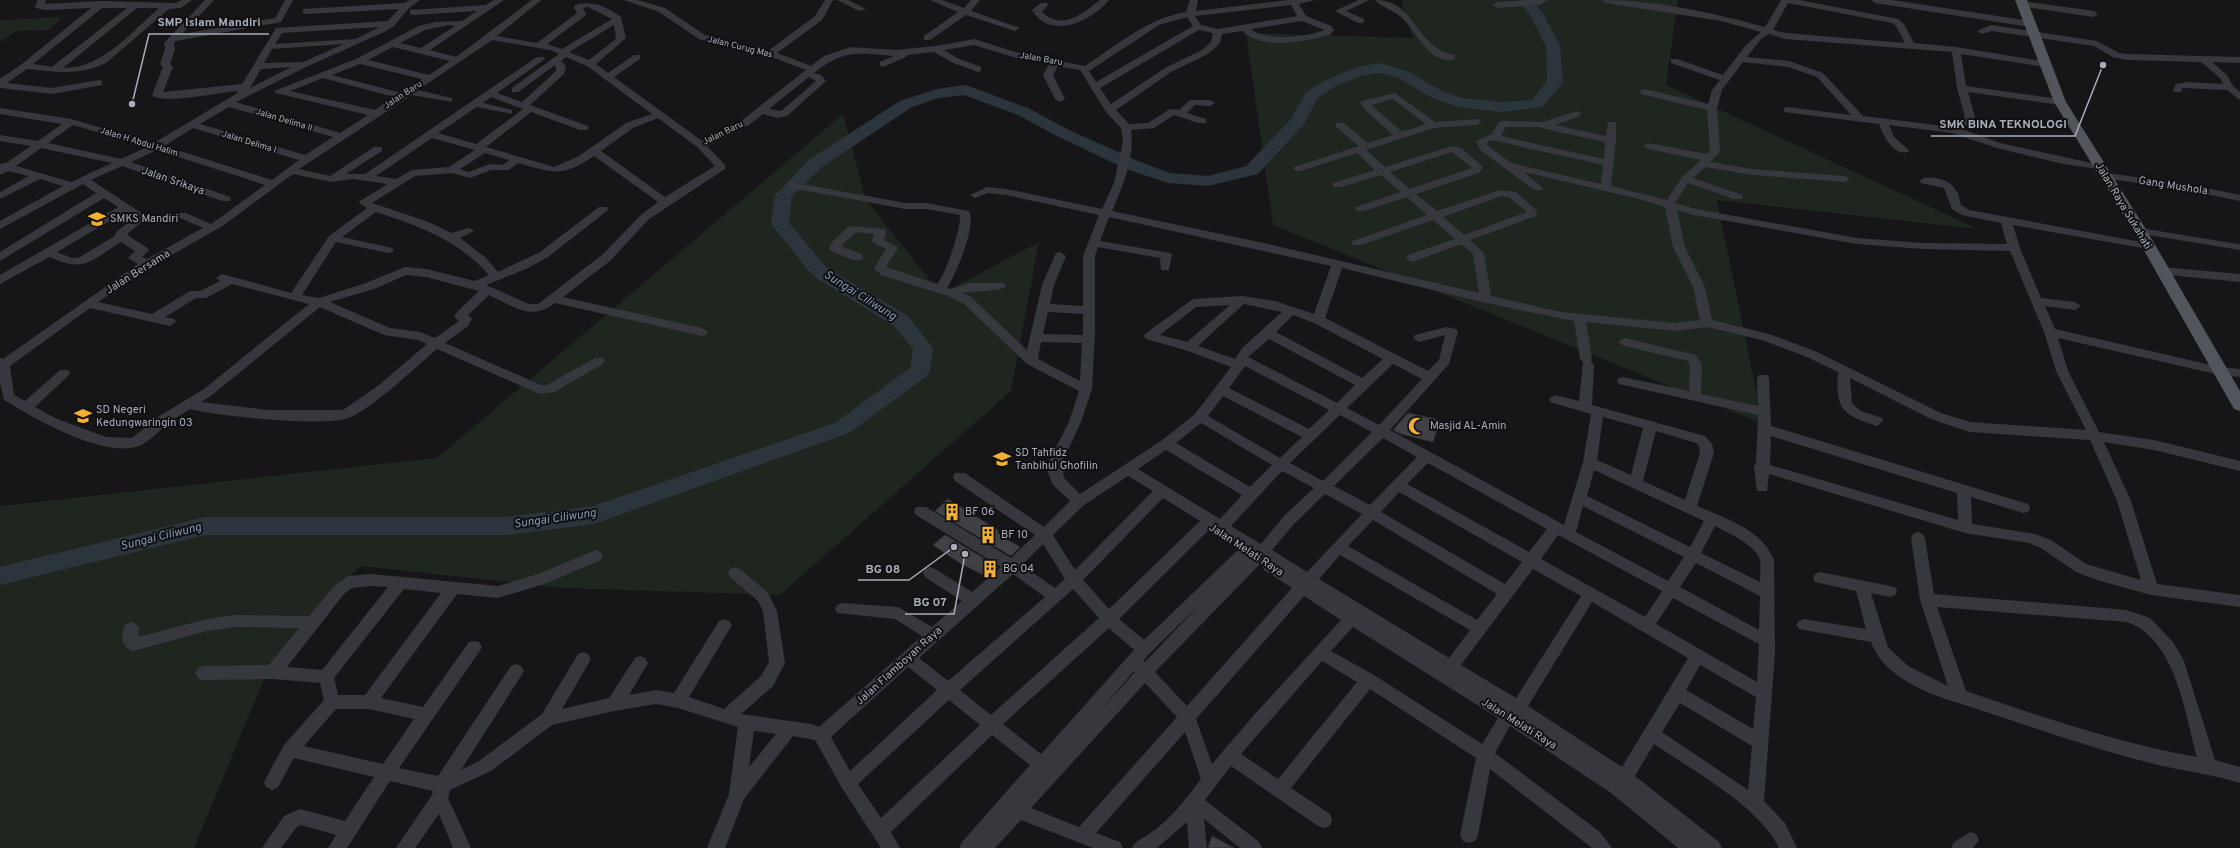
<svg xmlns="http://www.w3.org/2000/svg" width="2240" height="848" font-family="Overpass,sans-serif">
  <rect width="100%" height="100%" fill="#161618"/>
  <path fill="#1e261f" d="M1401 0H1678L1666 85 1978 229 1717 200 1763 424 1273 225 1246 33 1413 38Z
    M62 17 49 30 16 31 0 42V20Z
    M843 114 866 200 941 294 1039 242 1011 391 780 595 562 588 360 566 266 674 194 848H0V506L437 458Z"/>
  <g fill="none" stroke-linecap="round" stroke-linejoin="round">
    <path fill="#2c353c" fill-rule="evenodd" d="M1517 0H1532L1544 15 1560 46 1563 82 1543 107 1502 112 1458 107 1428 96 1399 78 1379 73 1361 76 1336 86 1318 98 1304 124 1258 174 1208 186 1168 183 1126 169 1057 136 1018 115 964 95 939 98 912 107 822 167 792 196 789 223 827 268 908 316 933 348 930 371 927 376 849 433 594 524 505 535H205L0 585V567L205 517H505L593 506 835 423 910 368 913 349 894 326 813 276 771 224 775 195 810 159 900 101 937 89 965 85 971 87 1030 109 1069 130 1138 161 1170 173 1208 176 1246 166 1291 119 1306 92 1326 80 1357 67 1380 63 1409 72 1440 90 1461 98 1502 102 1532 100 1547 81 1546 46 1531 16Z"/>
  </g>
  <path fill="#404145" stroke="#303034" d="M1408 413 1440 420 1433 442 1401 434 1393 430Z
    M948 499 999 531 997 532 1003 537 1020 547 1011 556 935 511Z
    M945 535 998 567 987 577 960 563 933 545Z
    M1212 836 1234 848H1208Z"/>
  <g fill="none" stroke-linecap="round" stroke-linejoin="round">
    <path fill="#37383d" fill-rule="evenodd" d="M38 0H46L45 4 101 1 176 3 182 0H192L181 8 169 9 106 63C79 76 56 72 27 69L7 83 52 88 99 80 102 81V85L52 94 0 88V79L22 64 91 8 45 10 36 8 35 6ZM102 8H127L52 67 33 64ZM137 8H159C131 32 102 69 63 68Z
      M205 0H214L182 34 275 18 285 0H293L281 22 176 41 174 43 175 49 170 64 173 67 163 92 242 84 276 28 388 21 399 9 306 14 303 13V9L404 3 410 0H420L409 8 394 26 384 32 306 67 236 102 340 133 368 115 276 93 274 91 356 59 419 26 435 22 462 21 477 11 413 15 410 14V10L486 5 494 0H504L430 50 456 57 532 0H541L497 36 537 43 577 13 574 7 575 5C593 0 607 7 621 17L626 38 596 64 608 73 634 55H640V59L614 77 702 141 741 121 806 70 774 58 699 39 659 12 624 0H637L665 8 705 35 768 51 815 16 825 0H833L822 20 777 53 811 66 824 56 851 47 896 50 936 46 974 39 1022 54 1085 66C1117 45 1148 18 1186 12L1190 0H1198L1196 11 1288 0H1315L1299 4 1306 16 1331 26 1334 30 1330 35C1304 41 1264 51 1242 31L1222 34 1220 43 1208 54 1171 72 1116 110 1129 124 1148 123 1170 109 1179 110 1190 100H1210L1215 103 1210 106 1195 105 1187 113 1206 119V123H1198L1174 115 1154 128 1131 130C1135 158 1123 186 1112 211L1259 242 1479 293 1473 254 1461 244 1412 262 1406 258 1408 255 1455 239 1433 220 1361 245H1353L1351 243 1353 241 1427 215 1407 197 1364 211H1356L1355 209 1356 207 1401 192 1381 175 1341 187H1333V183L1375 170 1357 153 1298 172 1293 169 1294 167 1359 146 1336 127V123H1344L1368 143 1393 135 1365 110 1360 103 1362 101 1395 93 1435 122 1477 119 1482 122 1477 125 1434 128 1366 150 1385 167 1452 146 1461 148 1482 166 1483 168 1479 173 1416 194 1437 211 1500 190 1516 192 1537 211 1536 216 1470 240 1484 253 1491 296 1561 312 1675 323 1700 320 1693 287 1673 247 1665 207 1639 199 1524 172 1543 188 1542 190H1534L1480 150 1476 141 1492 134 1499 122 1503 121 1543 122 1577 111 1580 112V116L1555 125 1606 136 1608 122H1616V140L1611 186 1667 200 1682 177 1701 160 1648 149 1643 146 1648 143 1706 154 1710 151 1707 110 1641 94 1639 92 1644 89 1708 104 1712 90 1720 80 1671 63V59H1677L1723 75 1746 45 1761 32 1721 21 1606 3 1602 0C1656 0 1713 13 1765 27L1781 0H1799L1898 19 1904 24 1914 43 1956 47 2048 62 2050 64 2045 67 1961 54 1966 86 2060 99 2065 102 2060 105 1968 92 1975 117 1962 129 2000 143 2105 166V170L2063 164 1997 148 1952 133 1889 125 1894 137 1909 150 1908 152C1893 156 1883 135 1879 124L1784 112V108L1787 107 1851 115 1817 77 1788 67 1743 62 1722 90 1717 108 1720 152 1710 162 1752 169 1845 176 1850 179 1845 182 1752 175 1705 167 1693 178 1742 195 1743 197 1742 199H1734L1688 183 1675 203 1696 209 1857 238 1923 243 2007 244 2001 223 1962 215 1952 209 1944 188 1921 183 1920 181C1926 174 1944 179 1951 184L1958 193 1961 205 1969 210 2152 244 2154 246 2152 248 2148 249 2013 225 2020 248 2041 298 2075 302 2081 306 2075 310 2045 306 2055 329 2220 367 2240 369V377L2220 375 2058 338 2068 371 2099 432 2154 440 2240 461V471L2154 450 2104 442 2131 501 2157 584 2240 595V607L2151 595 2097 580 2076 572 2041 548 2029 543 1965 533 1769 474 1767 491H1757L1754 467 1756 463 1758 415 1619 384 1617 381 1619 378 1623 377 1689 391 1690 364 1688 361 1624 346 1618 342 1624 338 1696 355 1702 364 1701 394 1758 406 1757 378 1759 375H1767L1769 378 1771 426 2028 504 2030 508 2028 512 2023 513 1971 497 1972 524 2035 534 2051 540 2086 564 2141 580 2117 501 2090 440 1969 432 1931 419 1850 378 1852 403 1861 411 1882 418 1883 421 1877 426C1843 415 1835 410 1838 372L1807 357 1762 340 1707 327 1675 331 1586 322 1592 359 1591 361 1594 365 1592 405 1705 436 1712 444 1714 453 1697 506C1724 518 1762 529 1774 560L1775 653 1764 801 1785 823 1797 848H1779C1760 807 1692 770 1654 744L1635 776 1719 842 1722 848H1678L1611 793 1510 726 1495 753 1600 832 1612 848H1592L1490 769 1478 835 1475 841 1469 843 1463 841 1460 835 1476 758 1370 689 1291 788 1330 814 1332 820 1330 826 1324 828 1318 826 1231 766 1205 800 1259 842 1262 848H1240L1204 819 1207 848H1189L1187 822 1157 848H1132C1136 840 1142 839 1149 834 1170 820 1186 799 1201 779L1185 732 1096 833 1120 842 1123 848H1093L1021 820 995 848H959L962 842 1030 765 992 735 891 832 900 848H881L842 788 815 740 793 736 744 799 725 848H707L729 794 738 727 678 708 656 704 614 711 552 725 491 771 450 790 448 798 471 848H453L439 814 415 848H396L432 795 433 791 390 781 347 848H328L336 835 301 825 296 828 281 848H262L284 816 300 809 345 821 374 777 294 758 278 787 272 790 266 787 264 782 284 745 324 700 320 683 273 679 203 680 198 678 195 673 198 668 203 666 269 665 299 628 233 627 207 631 133 651C121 647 120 635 126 624L131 622 136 624 139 628 138 637 207 619 233 615 309 616 334 586 348 576 371 574 498 586 538 574 591 552 596 550 601 552 603 556 601 560 547 583 498 598 457 594 381 698 423 707 469 642 474 641 479 642 482 647 479 652 399 768 438 776 511 666 516 664 521 666 524 671 521 676 461 770 479 761 542 714 578 654 583 652 588 654 591 659 562 709 609 698 635 658 640 656 645 658 648 663 629 695 656 690 674 693 719 621 724 619 729 621 732 625 689 697 724 709 761 676 769 662 763 611 758 601 730 577 728 573 730 569 735 567 740 569 768 593 777 611 785 663 773 686 741 714 811 724 819 727 922 636 895 619 837 613 835 609 837 605 842 603 898 607 932 627 962 601 925 577 923 573 925 569 930 567 935 569 972 592 1001 567 916 515 914 511 916 507H926L1011 558 1035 535 955 481 953 477 955 473H965L1044 527 1070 501 1053 485 1048 473V463L1069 422 1079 391 1027 364 963 303 948 296 881 275 874 268 886 249 872 242 874 234 856 232 841 246 861 254 863 257 861 260H853L831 251 829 249 831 243 849 226 884 229 886 231 884 240 898 248 886 267 937 284C946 274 961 229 960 215L926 209H905L791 188 786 185 791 182 905 203H926L969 211C977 224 956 275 947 288L952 289 968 283H1004L1006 286C1001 293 972 290 962 293L971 297 1027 350 1042 285 1056 253 1060 252 1066 256 1054 285 1050 304 1083 306V256L1099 215 1006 195 988 193 975 198 970 195 987 187 1006 189 1102 209 1114 183 1123 142 1121 128 1106 112 1080 70 1058 66 1053 75 1065 99 1060 102 1055 99 1043 75 1049 64 1017 58 974 45 944 50 957 58 981 67V71L978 72 951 62 934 52 907 55 906 57 883 67 880 66V62L894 56C858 53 844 49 814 73L821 75 826 81 787 116 777 118 763 114 749 125 707 146 725 165V169L649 219 610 261 563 297 702 328 708 332 706 335 702 336 555 303C531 322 513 306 489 295L468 315 472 319 468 326 445 343 541 385H547L595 358H603L605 361 603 364 554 392 540 394 437 349C412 370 379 403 351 417 329 428 217 416 190 409 184 413 176 417 170 422 160 429 150 442 139 446 103 459 34 418 4 400L0 383V358L3 359 138 264 128 258 135 251 121 242C90 261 86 273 49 257L0 284V275L118 207 104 198 0 261V252L96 193 83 184 0 229V221L63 186 40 179 0 199V192L29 176 9 171 0 175V164L6 163 31 146 0 141V135L38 141 62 124 0 114V108L71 119 154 143 236 94 238 91C223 92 161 105 152 95L163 67 160 64 165 49 164 43ZM1788 3 1892 23 1896 26 1905 43 1786 33 1773 30ZM1291 5 1297 16 1218 29 1201 25 1195 16ZM588 7 612 19 562 49 547 44 585 16 586 14 583 8ZM1187 17 1193 26 1096 82 1089 71 1159 25ZM1302 21 1324 30C1308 37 1265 42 1251 29ZM449 25 455 26 421 48 400 43 425 30ZM614 25 616 39 589 60 569 52ZM379 27 356 39 275 44 282 33ZM1199 30 1213 33 1211 42 1202 50 1165 68 1111 104 1100 88ZM1769 34 1785 39 1952 52 1957 88 1965 117 1952 127 1863 116 1823 73 1789 61 1747 57 1761 39ZM492 40 550 50 559 54 512 88V92H518L555 65 556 71 522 102 497 93 545 59 543 57H537L365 174H346L382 151V147H374L330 176 299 169 412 95 452 102V98L418 90ZM344 44 303 62 264 63 272 49ZM393 47 450 61 429 75 368 60ZM566 57 587 66 652 114 626 123 579 156 554 167 486 147 531 112 580 130H588V126L530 105 564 74 566 66 561 61ZM360 64 422 79 401 93 332 75ZM291 67 250 88 261 69ZM809 77 816 81 781 111 769 109ZM323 78 394 97 375 110 290 91ZM491 97 523 109 476 144 438 133 477 107 512 114V110L483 103ZM1393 99 1426 124 1402 132 1371 105ZM229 107 333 137 305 155 200 124ZM658 118 697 147 715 166 665 197 601 151 633 128ZM73 125 147 147 121 159 48 143ZM1506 127H1537L1605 142 1604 159 1501 136ZM193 128 299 160 272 180 164 146ZM432 138 475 150 449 167 412 170 396 179 376 176ZM1492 140 1603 165 1601 184 1511 163 1488 146 1487 142ZM41 148 112 163 71 182 16 166ZM157 150 265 185 211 224 186 213H178L177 215 178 217 203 228 147 259 142 257 149 250C143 243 133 241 127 234L143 221 144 219 143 214 91 180 122 166 222 201H230L231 199 230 197 131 162ZM1452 152 1472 168 1410 189 1390 172ZM485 153 509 160 503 165 490 164 469 172 460 169ZM594 156 658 202 641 215 602 255 538 304H529L486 285 526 269 548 257 607 211 608 209 607 207H599L540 252 498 272 485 257 460 238 474 231 472 229 468 228 452 233 426 221 372 203 415 176 452 173 470 178 491 170H509L518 163C554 173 561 178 594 156ZM293 174 331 182 353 179 388 184 360 201 359 203 367 208 329 236 291 293 222 274 216 278 220 281 200 291H190L152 314 98 302 151 267 224 225ZM1501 196 1509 197 1527 212 1464 235 1443 217ZM1677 210 1694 215 1857 244 1923 249 2010 251 2044 332 2056 371 2086 430 1970 422 1941 413 1815 351 1769 334 1712 320 1705 287 1685 247ZM125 212 134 218 116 232 115 236 78 258H72L57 252ZM376 212C419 226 458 240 489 275L475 281 426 269 405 267 366 283 319 298 302 295 336 242 388 253 392 252 394 250 392 248 342 237ZM1109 217 1331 266 1314 314 1275 301 1242 296 1193 299 1146 333 1144 336 1146 339 1185 350 1231 367 1195 414 1161 441 1080 494 1064 478 1062 463 1081 422 1092 389 1095 332V256L1098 247 1160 258 1161 270H1169L1172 255 1170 253 1100 241ZM1342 268 1486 303 1574 321 1580 359 1583 362 1579 401 1555 395 1549 399 1550 402 1591 414 1583 462 1564 525 1390 430 1449 364 1458 332 1456 329 1446 327 1415 335 1413 338 1419 342 1445 335 1439 360 1428 371 1325 318ZM406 275 426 277 479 291 456 313 454 316 459 321 435 338 420 332 390 328 330 302 374 289ZM232 284 309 304 204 389 161 415 132 438 106 437 55 418 35 407 68 376 70 373 68 370H60L25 401 14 395 10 366 90 308 170 326 176 322 174 319 165 317 196 298H206ZM1244 304 1282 312 1243 347 1235 359 1198 346ZM1230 305 1187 342 1160 335 1196 307ZM320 307 384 335 418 340 427 344 379 385 343 410H268L201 402 212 395ZM1048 312 1083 314V335L1043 334ZM1293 315 1314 323 1383 359 1362 378 1276 332ZM1269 339 1355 385 1337 403 1248 357ZM1041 342 1082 343 1080 381 1038 359ZM1393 364 1422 379 1379 425 1347 408ZM1245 366 1329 410 1309 429 1229 388ZM1223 396 1302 437 1280 458 1208 416ZM1340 415 1372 432 1323 481 1290 463ZM1603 417 1643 428 1631 475 1597 460ZM1201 423 1272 465 1250 487 1176 443ZM1656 431 1696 443 1699 446 1700 453 1685 500 1643 481ZM1771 436 1957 493 1958 520 1770 465ZM1383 438 1417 457 1370 505 1334 486ZM1166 450 1242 495 1220 519 1138 469ZM1428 463 1547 529 1529 552 1407 484ZM1594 470 1704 521 1690 547 1587 496ZM1282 471 1314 488 1284 516 1261 544 1231 526ZM1128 476 1153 491 1075 570 1053 535 1084 505ZM1399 492 1522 562 1505 584 1381 512ZM1325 494 1362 514 1307 572 1272 550 1294 524ZM1163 498 1200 521 1109 609 1083 580ZM1583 506 1684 557 1668 581 1576 532ZM1373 520 1497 594 1477 620 1348 546ZM1715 526C1727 532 1757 546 1760 560 1761 567 1760 575 1760 582L1701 553ZM1211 528 1242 546 1144 640 1119 619ZM1558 535 1662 591 1645 617 1541 559ZM1043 544 1065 579 1055 588 1022 565ZM1340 555 1470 630 1449 658 1319 579ZM1264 560 1266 561 1262 566 1264 570 1292 588 1187 706 1155 672ZM1696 563 1760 596 1759 630 1680 587ZM1533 569 1581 596 1516 698 1461 665ZM1013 574 1045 597 948 681 919 658ZM371 586 388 587 322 670 287 667 344 594 352 588ZM404 589 441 593 365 695H338L334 678ZM1073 589 1099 618 991 715 960 690ZM1304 596 1341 620 1254 715 1212 764 1196 719ZM1673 598 1759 644 1757 682 1656 624ZM1202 602 1145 662 1143 661 1149 654ZM1592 602 1688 658 1622 767 1528 706ZM1353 627 1498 718 1482 744 1374 675 1331 651ZM1109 628 1134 650 1041 754 1003 724ZM1322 661 1357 682 1278 779 1241 754ZM1700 665 1756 697 1753 729 1686 690ZM908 667 937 690 850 771 831 737ZM1134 671 1135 672 1098 713ZM1145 683 1177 717 1079 827 1031 808ZM949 700 980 725 881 818 858 784ZM1680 703 1752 746 1748 790 1662 732ZM336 709H369L414 719 383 764 304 746ZM754 731 776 734 749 767Z
      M837 0H848L866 9 859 11Z
      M930 0H942L964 8 971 0H980L971 11 1020 28 1015 31 966 15 930 40H924V36L958 12Z
      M1100 0H1109C1092 21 1050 41 1032 10L1041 3H1047L1048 5 1042 12C1063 31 1082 14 1100 0Z
      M1358 0H1370L1346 11 1364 19V23H1358L1335 11Z
      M1375 0C1408 0 1412 28 1433 45 1439 51 1447 53 1455 55V59C1429 66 1416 30 1401 17 1393 10 1381 7 1375 0Z
      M1530 0H1549L1539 5 1497 8 1493 5 1497 2Z
      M1871 0H1892L2030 21 2034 24 2030 27 1875 3Z
      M2022 1 2094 11 2098 14 2094 17 2019 6V2Z
      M1991 25 2097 41 2119 53 2127 54 2240 57V63L2212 62 2227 75 2233 86 2240 92V100L2227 90 2183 88 2181 92H2175L2173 90 2176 84 2188 82 2223 84 2220 78 2201 62 2127 60 2113 57 2094 46 1992 31 1982 34 1977 31Z
      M2107 173 2186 184 2240 195V201L2186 190 2103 178V174Z
      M2140 228 2238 244H2240V250L2136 233 2134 231Z
      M2162 267 2240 274V282L2158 274 2156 271Z
      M1918 532 1923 534 1925 538 1934 594 2127 610 2150 618 2173 642 2184 661 2215 760 2240 767V783C2212 774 2183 771 2154 764 2098 750 2044 731 1989 713 1958 702 1924 695 1897 675 1885 666 1876 656 1871 642L1799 629 1796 625 1799 621 1804 619 1866 629 1856 591 1815 582 1813 578 1815 574 1820 572 1895 587 1897 591 1895 595 1890 597 1871 593 1888 647 1908 666 1948 686 1920 600 1911 538 1913 534ZM1937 607 2127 622C2175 638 2185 713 2197 757 2118 743 2042 717 1966 691Z
      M1970 832 1976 834 1979 840 1973 848H1951L1954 842Z"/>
    <path fill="#53555c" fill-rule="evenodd" d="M2015 0H2027L2066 102 2147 231 2240 391V411L2234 409 2133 231 2054 102Z"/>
  </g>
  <defs>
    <g id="school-bare" transform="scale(1.38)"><path d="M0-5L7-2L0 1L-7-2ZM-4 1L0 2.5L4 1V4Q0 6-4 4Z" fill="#f2b134" stroke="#111113" stroke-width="2.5" paint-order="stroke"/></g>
    <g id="mosque-bare" transform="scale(1.38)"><path d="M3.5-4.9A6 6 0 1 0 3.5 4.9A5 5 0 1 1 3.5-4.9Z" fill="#f2b134" stroke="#111113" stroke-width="2.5" paint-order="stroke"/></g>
    <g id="building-bare" transform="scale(1.38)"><path d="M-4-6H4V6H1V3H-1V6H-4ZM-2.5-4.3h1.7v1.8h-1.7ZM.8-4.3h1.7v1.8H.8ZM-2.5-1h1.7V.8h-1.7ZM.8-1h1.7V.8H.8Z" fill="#f2b134" stroke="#111113" stroke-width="2.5" paint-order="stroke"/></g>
  </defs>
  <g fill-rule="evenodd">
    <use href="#school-bare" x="97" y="219"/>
    <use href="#school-bare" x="83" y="416"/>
    <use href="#mosque-bare" x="1417" y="426"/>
    <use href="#school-bare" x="1002" y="459"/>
    <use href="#building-bare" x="952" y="512"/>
    <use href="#building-bare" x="988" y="535"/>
    <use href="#building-bare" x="990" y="569"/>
  </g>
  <g text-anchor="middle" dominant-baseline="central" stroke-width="4" stroke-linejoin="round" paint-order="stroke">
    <g font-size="9" fill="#a8adb8" stroke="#111113">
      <text transform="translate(740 47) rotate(14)">Jalan Curug Mas</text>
      <text transform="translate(1041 59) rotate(10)">Jalan Baru</text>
      <text transform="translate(403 95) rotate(-33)">Jalan Baru</text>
      <text transform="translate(284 120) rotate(17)">Jalan Delima II</text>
      <text transform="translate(723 133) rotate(-26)">Jalan Baru</text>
      <text transform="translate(139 142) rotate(17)">Jalan H Abdul Halim</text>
      <text transform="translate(249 142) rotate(17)">Jalan Delima I</text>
    </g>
    <g font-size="11" fill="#a8adb8" stroke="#111113">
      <text transform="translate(173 181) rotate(19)">Jalan Srikaya</text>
      <text transform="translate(2173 186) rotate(9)">Gang Mushola</text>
      <text transform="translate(2123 206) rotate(59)">Jalan Raya Sukahati</text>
      <text transform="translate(138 272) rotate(-32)">Jalan Bersama</text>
      <text transform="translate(1246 550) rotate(33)">Jalan Melati Raya</text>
      <text transform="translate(899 666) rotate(-42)">Jalan Flamboyan Raya</text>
      <text transform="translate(1519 724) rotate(32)">Jalan Melati Raya</text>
    </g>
    <g font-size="11" fill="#a8adb8" stroke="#111113" text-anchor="start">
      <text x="110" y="219">SMKS Mandiri</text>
      <text x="96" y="410">SD Negeri<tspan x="96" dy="13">Kedungwaringin 03</tspan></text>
      <text x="1430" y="426">Masjid AL-Amin</text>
      <text x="1015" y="453">SD Tahfidz<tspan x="1015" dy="13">Tanbihul Ghofilin</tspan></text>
      <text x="965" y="512">BF 06</text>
      <text x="1001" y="535">BF 10</text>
      <text x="1003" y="569">BG 04</text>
    </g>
    <g font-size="12" font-style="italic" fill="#7f9bb3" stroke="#111113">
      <text transform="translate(860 296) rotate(32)">Sungai Ciliwung</text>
      <text transform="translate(555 519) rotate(-8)">Sungai Ciliwung</text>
      <text transform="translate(161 537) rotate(-14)">Sungai Ciliwung</text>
    </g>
  </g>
  <path fill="none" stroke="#a8adb8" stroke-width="1.5" d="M132 104L149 34H269M2103 65L2075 136H1931M954 547L909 580H858M965 554L954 614H905"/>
  <g fill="#a8adb8" stroke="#111113" stroke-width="1.5">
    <circle cx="132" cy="104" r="4"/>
    <circle cx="2103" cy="65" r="4"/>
    <circle cx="954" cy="547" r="4"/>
    <circle cx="965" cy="554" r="4"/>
  </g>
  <g font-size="12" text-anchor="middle" font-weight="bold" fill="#a8adb8" stroke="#111113" stroke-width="4" stroke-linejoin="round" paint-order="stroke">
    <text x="209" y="26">SMP Islam Mandiri</text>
    <text x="2003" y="128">SMK BINA TEKNOLOGI</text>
    <text x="883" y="573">BG 08</text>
    <text x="930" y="606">BG 07</text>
  </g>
</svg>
